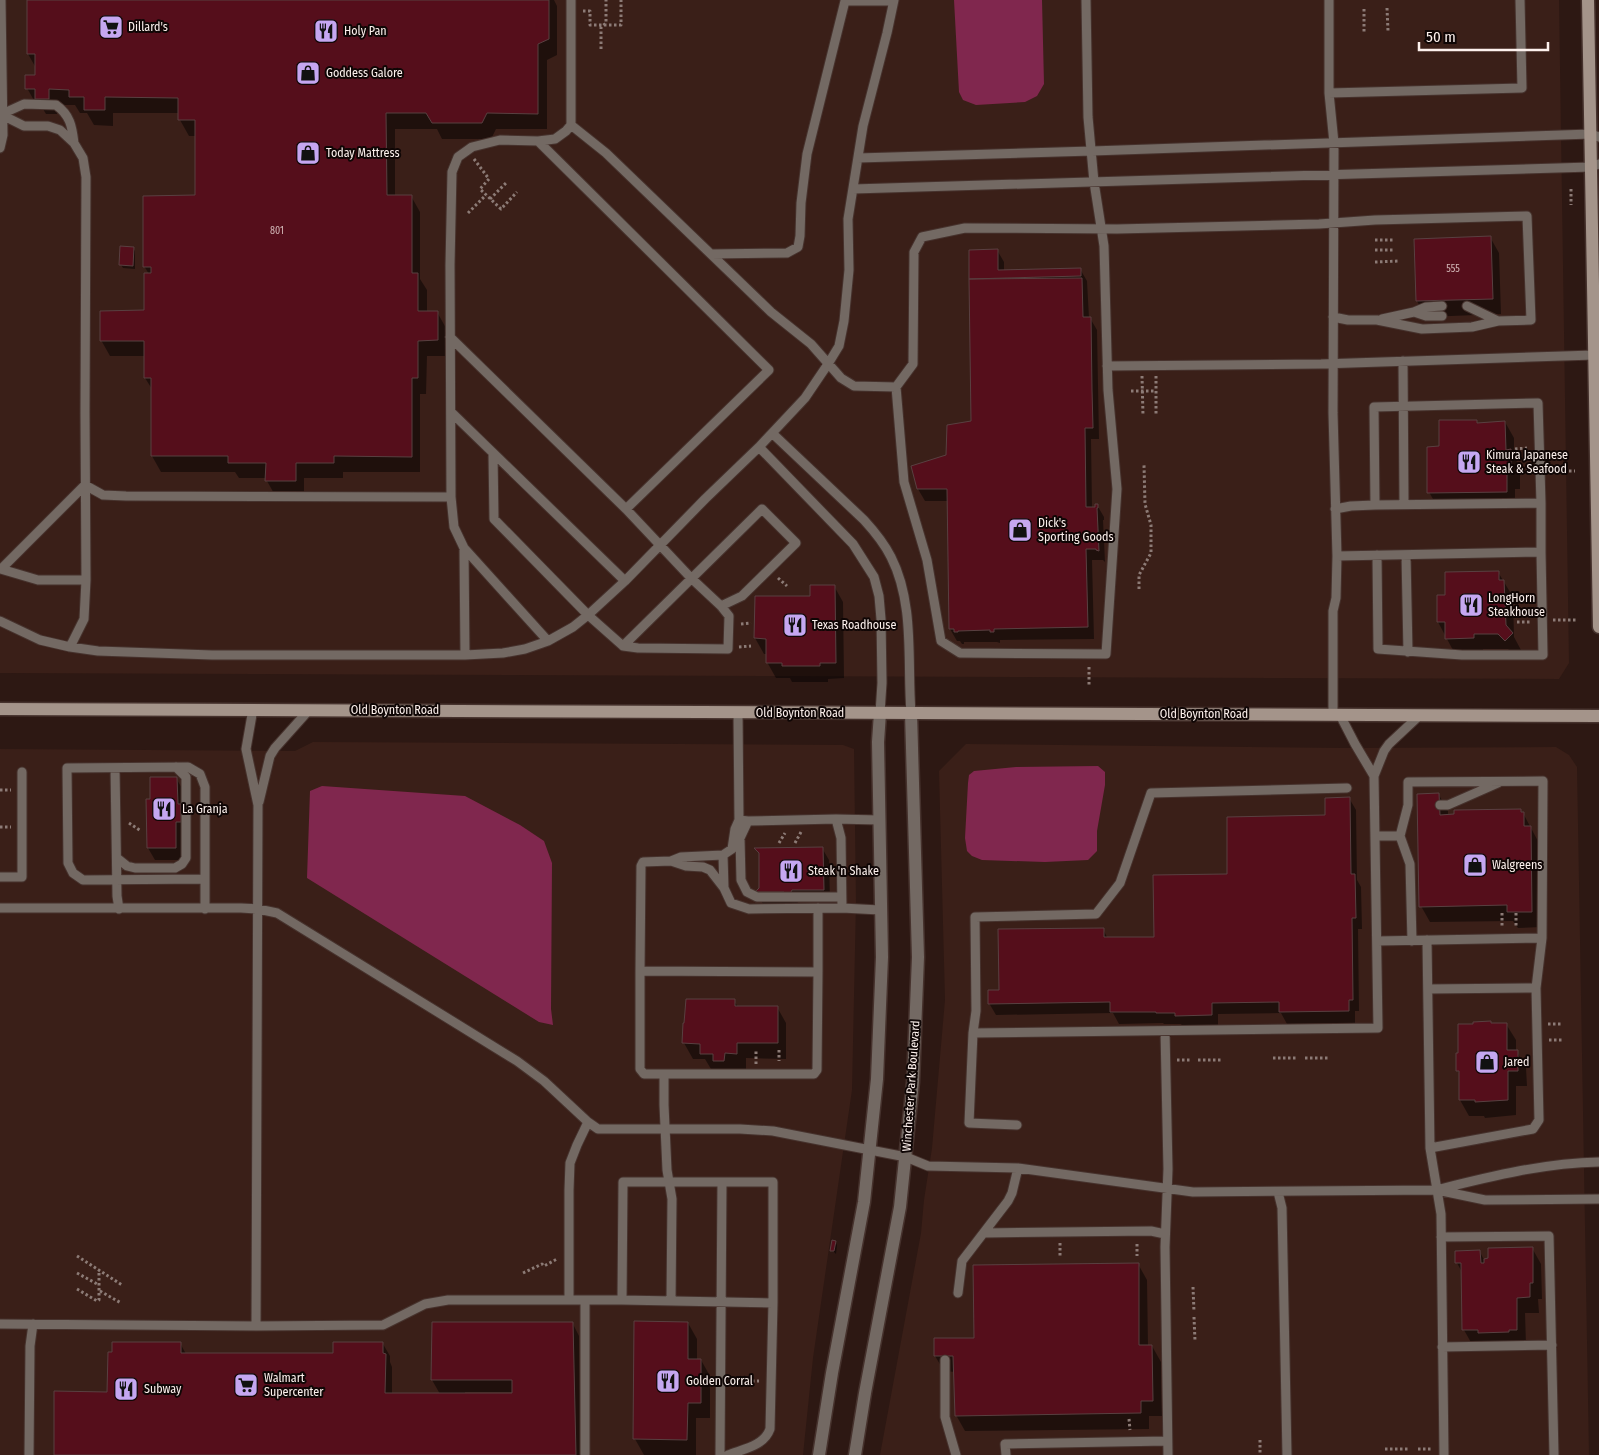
<svg xmlns="http://www.w3.org/2000/svg" width="1599" height="1455" font-family="'Fira Sans Condensed',sans-serif">
  <rect width="100%" height="100%" fill="#2d1813"/>
  <path fill="#3a1f18" d="M0 0H1559L1569 663 1559 679 0 673Z
    M313 742 843 745 854 749 856 902 852 1090 813 1358 803 1455H0V749L295 751Z
    M966 744 1344 748 1556 747 1569 755 1577 767 1589 1455H880L921 1233 924 1200 932 1148 945 1000 939 771Z"/>
  <path fill="#80274e" d="M954 0H1042L1044 84 1037 96 1025 102 976 105 963 100 959 92Z
    M1098 766 1105 772V785L1097 831V851L1088 860 1045 862 982 860 972 856 967 851 965 838 968 783 969 775 974 771 1016 767Z
    M322 786 465 796 520 825 544 841 552 863 551 1009 553 1025 539 1022 307 878 310 791Z"/>
  <path fill="#0007" fill-rule="evenodd" d="M28 0H554L557 6V55L547 60V129H496L491 139H442L437 129H395V196H411L420 212V279L427 290V312H437L446 328V356H427L426 394H420V472H343V478H304V497H276L267 481V478H239L235 472H161L152 456V389L145 378 146 356H110L101 340 146 312 149 274 144 266 196 196V136H189L180 120V113H113V126L94 125 87 113H80L75 105H57V114H46L40 104H36L27 88 36 76V68L28 54Z
    M1490 237 1499 253 1501 314 1426 317 1417 301Z
    M133 248 135 251V269L123 268 121 265Z
    M997 250 1004 262V271L1080 269 1087 281 1089 318H1090L1097 330 1099 439H1091L1092 508H1096L1097 505 1104 517V520H1103L1105 562 1103 560H1092L1094 639 1000 640V643L997 642H964V644H962L960 641H957L950 629 948 501H925L918 489 948 456 973 422 970 251Z
    M1505 422 1514 438V457L1520 467V489H1515V507L1438 508 1429 492 1478 424Z
    M1498 572 1513 597 1514 637 1521 650 1515 656 1508 649H1483V654H1455L1438 622 1446 596Z
    M834 586 843 602 844 678 828 679V682H792L790 678H776L767 662V654H764L755 638 812 598Z
    M176 778 183 790V860H155L148 848 147 800H151Z
    M1439 795 1448 811V816L1520 810 1523 813 1539 843 1541 927 1518 928 1513 921 1430 922 1421 906Z
    M1349 798 1356 810 1357 880 1361 887 1362 929H1358L1359 1011H1355V1023L1287 1024 1281 1013 1218 1014V1027H1183L1181 1024H1164L1163 1023 1119 1024 1113 1013 996 1015 989 1003 1000 991 1103 929 1108 939 1155 938 1229 875 1326 817Z
    M822 848 829 860 830 902H798L797 906H792L790 904H763L756 893 761 889 760 855 756 849Z
    M734 1001 738 1007H777L786 1023V1059L746 1058V1069H733V1076H723L719 1069H711L705 1059H693L684 1043Z
    M1492 1024H1506L1516 1040V1052H1517L1526 1068 1527 1086H1516V1115L1485 1118 1484 1116H1469L1460 1100V1075L1458 1071Z
    M835 1242 837 1245 836 1254 832 1250Z
    M1532 1248 1541 1264 1542 1299H1538L1539 1313H1525L1526 1345 1473 1346 1464 1330 1463 1274 1457 1263V1252H1480L1484 1260Z
    M1138 1264 1147 1280 1148 1346H1152L1161 1362 1162 1416H1149V1429L965 1431 956 1415 955 1372 944 1371 935 1356 975 1339Z
    M636 1322 688 1323 697 1339V1360H701L710 1376V1418H696V1455H644L635 1439Z
    M573 1324 579 1336 581 1455H55L109 1393 180 1343 186 1354H334L383 1344 390 1356V1362L392 1367V1394H440L432 1380ZM465 1392H513V1394H465Z"/>
  <path fill="#550e1b" stroke="#594041" d="M27 0H549V39L538 44V114L487 113 482 123H432L426 113H386L387 195H412V273H418V311H438V340L418 341V378H412V457L334 456V463H296V481H265L266 463H228V456H151V378H144V341H100V311L144 310V273H151V267H143V196L195 195V120H178V98L105 97V110H84V97H69V90L49 89V99H35V89H25V75H35V54H27Z
    M1491 236 1493 299 1416 301 1414 239Z
    M120 246 134 247 133 266 119 265Z
    M998 249V270L1081 268V276L969 279V250Z
    M1082 278 1083 317H1091L1092 390 1093 428H1085L1086 507H1095V504H1098V508H1097L1099 551 1096 550V549H1086L1088 627 994 629V632H990V630L958 631V632H954V629H949L947 489H917L911 466 946 455 947 425 971 421 969 279Z
    M1439 420H1477V423L1505 421 1506 450 1511 449V474H1507V492L1427 493V447L1439 446Z
    M1499 571V580H1504L1506 625 1513 633 1505 641 1498 634H1474V638L1445 639V622H1437V595H1445V572Z
    M810 585H835L836 663H820V666H782V663H766V639L754 638 755 596H810Z
    M150 777H177L178 804H181V822H176V848H147L146 799H150Z
    M1439 793 1440 815 1454 814V810L1521 809V812H1524V826H1531L1532 912H1507V905L1419 907 1417 794Z
    M1350 797 1351 874H1355L1356 918H1352L1353 1000H1349V1011L1279 1012V1002L1212 1003V1015L1175 1016V1013H1156V1012H1110V1002L988 1004V990H999L998 929 1104 928V937H1154L1153 875 1227 874V817L1325 815V798Z
    M823 847 824 890H792L790 894H784V892H755L759 888V853L754 848Z
    M686 999H735V1006H778V1043H737V1054L725 1053 724 1061H713V1054H700V1044L682 1043 683 1023H684Z
    M1491 1021V1023H1507V1050H1518V1071H1508V1100L1475 1102V1100H1459V1071H1456V1053H1458V1024H1473V1022Z
    M832 1240 836 1241 834 1251H830Z
    M1533 1247V1283H1530V1297L1517 1298V1330H1509V1332L1478 1333V1330H1462L1461 1263H1455V1251L1480 1250 1481 1263H1484V1259L1488 1258V1248Z
    M1139 1263V1345H1152L1153 1401H1141V1413L955 1416 953 1356H934V1338H974L973 1265Z
    M634 1321 688 1322V1359H701V1403H688L687 1440 633 1439Z
    M432 1322H573L576 1455H54V1391L107 1392 108 1352H112V1342H181V1353H333V1342H383V1353L386 1354 385 1393H512V1380H431Z"/>
  <g fill="none" stroke-linecap="round" stroke-linejoin="round">
    <g stroke="#46322d" stroke-width="11">
      <path id="lane" d="M1329 0V93L1522 88 1520 0
        M1329 93 1334 143 1333 413 1337 556 1336 598 1333 611V714
        M0 114 24 126H48L60 130 74 143 83 158 86 177 85 413 86 580 84 619 70 647
        M2 114 24 104 56 105C70 115 72 126 74 143
        M571 125 606 153 771 312 811 344 841 378 854 386 896 387 913 364 914 252 922 237 965 228 1117 229 1319 224 1375 220 1527 216 1531 320 1498 321 1472 327 1422 329 1377 320H1348L1333 317
        M0 148 3 135 1 0
        M858 158 1092 151 1591 134 1599 137
        M853 189 1591 167 1599 164
        M711 254 787 253 798 247 800 236 801 203 807 154 845 1H893
        M1467 306 1498 321
        M1414 312 1426 316H1442
        M1382 319 1414 312 1426 307 1442 306
        M450 337 626 509 769 370 538 141
        M1403 361 1404 504
        M1107 366 1321 364 1594 355
        M896 387 904 482 927 560 941 641 960 653 1106 654 1117 489 1108 390 1104 246 1094 182 1088 117 1086 0
        M451 412 625 581
        M772 433 864 520C875 532 884 543 891 557 915 604 907 662 911 713
        M759 447 853 544 874 577 879 596 881 619 882 683 880 713
        M493 454 494 519 588 615 623 646 638 648 728 649 729 616 721 606 691 578 626 509
        M451 497 454 527 464 548 548 641
        M1541 503V552
        M1335 509 1351 506 1375 505 1541 503 1538 403 1374 407 1375 505
        M464 548 465 655
        M1406 555 1408 652
        M1337 556 1541 552 1543 655H1462L1378 649 1377 555
        M86 580H38L1 569 85 485 103 495 126 496 451 497 450 265 452 172 458 157 472 147 500 140 538 141 555 139 566 131 571 125V0
        M0 621 40 640 70 647 98 651 212 655H465L503 653 525 649 548 641 573 627 588 615 625 581 705 499 759 447 805 398 828 364 839 346 844 321 849 270 848 219 863 126 887 33 894 0
        M623 646 762 509 796 543 742 596 721 606
        M253 709 246 749 258 805 256 1326
        M1340 715 1355 744 1374 776
        M188 767 200 774 205 787V879L83 880 73 873 68 863 67 768Z
        M115 768 117 896 119 909
        M259 802 270 756 275 748 309 710
        M1440 805H1448L1498 783
        M836 819 879 820
        M739 820 748 821 836 819 841 838 842 908
        M748 821 740 838 741 880 747 892 757 897H841
        M1375 836H1400
        M723 855 724 888 731 903 749 909 842 908 880 910
        M117 858 127 866 135 868H175L182 864 186 858V777L176 767
        M671 861 681 857 723 855 732 849 735 829 739 820 738 713
        M0 877H22V772
        M205 879V909
        M0 908H241L258 909 277 913 517 1061 544 1081 588 1122 577 1145 570 1163 569 1190V1300H448L425 1304 383 1325 256 1326 0 1324
        M818 908V972
        M1427 940 1430 1148 1441 1214 1444 1455
        M1377 941 1542 938 1536 988 1539 1120 1533 1129 1430 1148
        M1412 941 1410 864 1400 836 1408 805V782L1543 781 1542 938
        M640 971V1069L644 1074H664
        M1428 989 1536 988
        M1165 1031 1168 1169 1165 1247 1168 1455
        M973 1033 976 1011 975 917 1096 914 1120 883 1151 793 1347 788
        M588 1122 598 1129H740L773 1131 906 1157 928 1166 1018 1168 1193 1192 1437 1190 1485 1200 1599 1199
        M1017 1125 969 1123 973 1033 1378 1028 1374 776 1384 751 1389 744 1420 715
        M1440 1189C1492 1176 1545 1163 1599 1162
        M1278 1192 1282 1208 1287 1455
        M984 1233 1151 1231 1165 1234
        M1441 1237 1549 1236 1554 1455
        M958 1293 962 1261 1008 1201 1012 1193 1018 1168
        M569 1300H585V1455
        M585 1300H622L623 1182H773V1303L770 1429C764 1446 743 1449 728 1455
        M622 1300 773 1303
        M671 1301 672 1199 667 1170 664 1105V1074H814L817 1070 818 972 640 971 641 866 643 862 671 861 686 866 703 867 710 870 724 888
        M1442 1347 1552 1345
        M945 1360V1417L956 1455
        M29 1455 30 1346 33 1324
        M720 1455 722 1182
        M1006 1455 1005 1444 1167 1441"/>
    </g>
    <g stroke="#46322d" stroke-width="15">
      <path id="street" d="M819 1455 832 1373 864 1202 877 1079 882 957 878 742 880 713
        M855 1455 865 1393 900 1207 913 1082 918 957 911 713"/>
    </g>
    <g stroke="#46322d" stroke-width="15">
      <path id="secondary" d="M1588 0 1599 627
        M0 709 1599 716"/>
    </g>
    <path stroke="#8c7b76" stroke-width="3" stroke-dasharray="2.5 2.5" stroke-linecap="butt" d="M1387 8 1388 31
      M1364 9V32
      M583 11H590V25H621V0
      M601 49V27L606 23V0
      M474 159 489 179 480 189 501 209 517 192
      M1571 189V205
      M490 199 507 182
      M468 213 486 195
      M1375 240H1393
      M1375 250H1393
      M1375 262 1399 261
      M1142 376 1143 416
      M1156 376V416
      M1131 391H1156
      M1515 449 1527 448
      M1516 471H1529
      M1564 471H1575
      M778 578 787 586
      M1139 589V575L1151 553V525L1145 504 1144 465
      M1517 600 1531 599
      M1553 620H1578
      M1517 622H1531
      M741 624 751 623
      M739 647 751 646
      M1089 667V685
      M0 790H11
      M129 823 141 831
      M0 827H11
      M779 843 785 833
      M795 843 801 832
      M1502 913V928
      M1516 913V928
      M1548 1024H1562
      M1549 1040H1562
      M779 1050V1061
      M1273 1058H1297
      M1305 1058H1329
      M1177 1060H1191
      M1198 1060H1223
      M756 1064V1049
      M1060 1243V1257
      M1137 1244V1256
      M77 1256 122 1285
      M77 1273 99 1285
      M523 1273 542 1264 544 1266 557 1259
      M1193 1287 1194 1312
      M77 1289 97 1301 99 1300V1271
      M100 1291 121 1303
      M1194 1317 1195 1341
      M732 1381H759
      M1129 1419 1130 1430
      M1260 1440V1455
      M1385 1449H1410
      M1418 1449H1432"/>
    <use href="#lane" stroke="#736963" stroke-width="9"/>
    <use href="#street" stroke="#736963" stroke-width="12"/>
    <use href="#secondary" stroke="#a4948a" stroke-width="12"/>
  </g>
  <defs>
    <g id="supermarket-square" transform="scale(1.25)"><rect x="-9" y="-9" width="18" height="18" rx="4" fill="#c5a7f1" stroke="#0f0605"/><path d="M-6-5.5h2.5l.6 2H6L4.5 2H-2.5L-4.4-4H-6ZM-1.5 3.2a1.3 1.3 0 1 0 .1 0ZM3 3.2a1.3 1.3 0 1 0 .1 0Z" fill="#111"/></g>
    <g id="restaurant-square" transform="scale(1.25)"><rect x="-9" y="-9" width="18" height="18" rx="4" fill="#c5a7f1" stroke="#0f0605"/><path d="M-5-6h1v4h1v-4h1v4h1v-4h1v5L-1.5 .5V6h-2V.5L-5-1ZM5-6V6H3V1.5H1.5Q1.5-4 5-6Z" fill="#111"/></g>
    <g id="shop-square" transform="scale(1.25)"><rect x="-9" y="-9" width="18" height="18" rx="4" fill="#c5a7f1" stroke="#0f0605"/><path d="M-5-2.5h2.3a2.7 3.5 0 0 1 5.4 0H5L5.5 6h-11ZM-1.5-2.5h3a1.5 2.3 0 0 0-3 0Z" fill="#111"/></g>
  </defs>
  <g fill-rule="evenodd">
    <use href="#supermarket-square" x="111" y="27"/>
    <use href="#restaurant-square" x="326" y="31"/>
    <use href="#shop-square" x="308" y="73"/>
    <use href="#shop-square" x="308" y="153"/>
    <use href="#restaurant-square" x="1469" y="462"/>
    <use href="#shop-square" x="1020" y="530"/>
    <use href="#restaurant-square" x="1471" y="605"/>
    <use href="#restaurant-square" x="795" y="625"/>
    <use href="#restaurant-square" x="164" y="809"/>
    <use href="#shop-square" x="1475" y="865"/>
    <use href="#restaurant-square" x="791" y="871"/>
    <use href="#shop-square" x="1487" y="1062"/>
    <use href="#restaurant-square" x="668" y="1381"/>
    <use href="#supermarket-square" x="246" y="1385"/>
    <use href="#restaurant-square" x="126" y="1389"/>
  </g>
  <g text-anchor="middle" dominant-baseline="central" stroke-width="4" stroke-linejoin="round" paint-order="stroke">
    <g font-size="10" fill="#d3b8b8">
      <text x="277" y="231">801</text>
      <text x="1453" y="269">555</text>
    </g>
    <g font-size="12" fill="#fdf1ed" stroke="#0f0605" text-anchor="start">
      <text x="128" y="27">Dillard's</text>
      <text x="344" y="31">Holy Pan</text>
      <text x="326" y="73">Goddess Galore</text>
      <text x="326" y="153">Today Mattress</text>
      <text x="1486" y="455">Kimura Japanese<tspan x="1486" dy="14">Steak &amp; Seafood</tspan></text>
      <text x="1038" y="523">Dick's<tspan x="1038" dy="14">Sporting Goods</tspan></text>
      <text x="1488" y="598">LongHorn<tspan x="1488" dy="14">Steakhouse</tspan></text>
      <text x="812" y="625">Texas Roadhouse</text>
      <text x="182" y="809">La Granja</text>
      <text x="1492" y="865">Walgreens</text>
      <text x="808" y="871">Steak 'n Shake</text>
      <text x="1504" y="1062">Jared</text>
      <text x="264" y="1378">Walmart<tspan x="264" dy="14">Supercenter</tspan></text>
      <text x="686" y="1381">Golden Corral</text>
      <text x="144" y="1389">Subway</text>
    </g>
    <g font-size="12" fill="#fdf1ed" stroke="#0f0605">
      <text x="395" y="710">Old Boynton Road</text>
      <text x="800" y="713">Old Boynton Road</text>
      <text x="1204" y="714">Old Boynton Road</text>
      <text transform="translate(911 1086) rotate(-86)">Winchester Park Boulevard</text>
    </g>
  </g>
  <path d="M1419 42v8h129v-8" fill="none" stroke="#fdf1ed" stroke-width="2.5"/>
  <text x="1426" y="42" font-size="15" fill="#fdf1ed" stroke="#0f0605" stroke-width="4" paint-order="stroke">50 m</text>
</svg>
